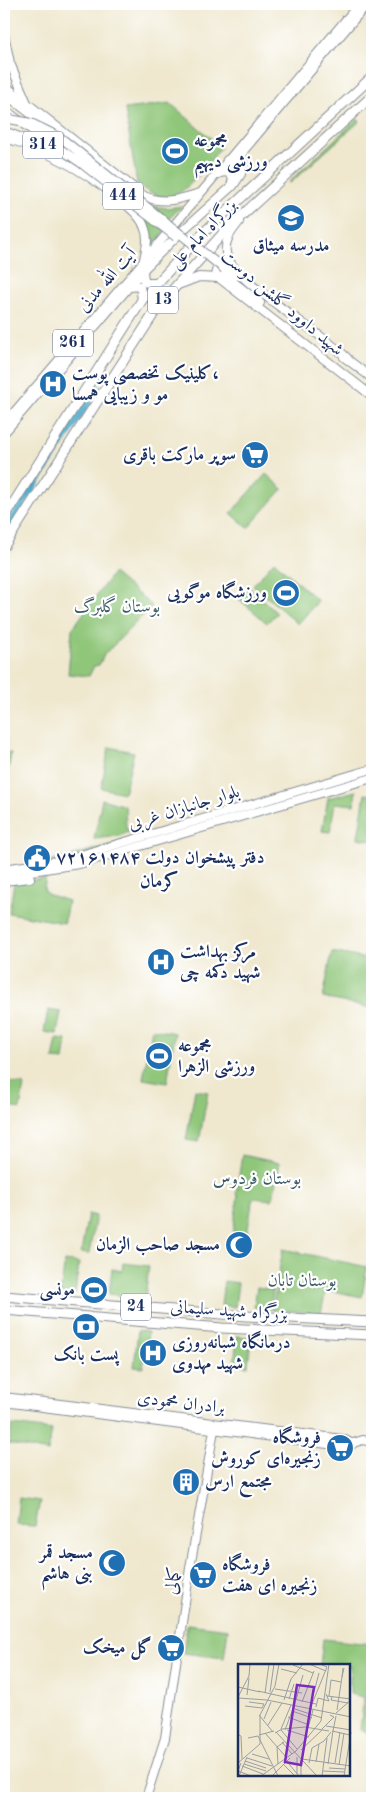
<svg xmlns="http://www.w3.org/2000/svg" width="376" height="1802" font-family="'Old Standard TT',Amiri,serif">
  <rect width="100%" height="100%" fill="#fff"/>
  <filter id="ink" filterUnits="userSpaceOnUse"><feTurbulence type="fractalNoise" baseFrequency=".02" numOctaves="2"/><feDisplacementMap in="SourceGraphic" scale="10" xChannelSelector="R" yChannelSelector="G"/><feConvolveMatrix kernelMatrix="1 2 1 2 8 2 1 2 1" color-interpolation-filters="sRGB"/></filter>
  <filter id="wash" filterUnits="userSpaceOnUse"><feTurbulence type="fractalNoise" baseFrequency=".0096" numOctaves="4" result="noise"/><feDisplacementMap in="SourceGraphic" scale="20" xChannelSelector="R" yChannelSelector="G"/><feGaussianBlur stdDeviation="1.12" result="paint"/><feColorMatrix in="noise" values="0 0 0 0 0 0 0 0 0 0 0 0 0 0 0 0 0 1.4 0 .05"/><feComposite in="paint" operator="in"/></filter>
  <g filter="url(#wash)">
    <rect width="100%" height="100%" fill="#efe8cf"/>
    <path fill="#8fc679" stroke="#557a6c" d="M170 103 221 147C211 159 185 199 165 197 154 196 145 190 137 184L125 109Z
      M357 119 360 121 290 183 289 182Z
      M153 206 167 208 182 206 169 219Z
      M141 214 165 230 151 249C152 234 149 226 141 214Z
      M266 474 283 489 248 528 231 513Z
      M274 561 318 601 298 624 253 585Z
      M113 573 152 606 104 655 99 665 94 666 89 676 68 674 72 629Z
      M249 587 277 613 267 623 239 599Z
      M109 747 134 752 124 793 101 788Z
      M4 752 11 753 8 772 4 771Z
      M356 791 354 805 335 803 330 832 322 831 328 798Z
      M365 794 372 795V841L358 838Z
      M102 799 125 806 126 828 131 831 119 836 94 839Z
      M46 878 44 889 47 894 68 901 64 923 9 913 14 883Z
      M332 952 372 960V1008L323 998Z
      M48 1010 61 1012 57 1034 44 1032Z
      M152 1029 175 1033 167 1083 143 1079Z
      M57 1039 67 1040 64 1060 53 1059Z
      M4 1056 10 1057 5 1081 24 1085 20 1109 4 1106Z
      M195 1090 208 1092 199 1142 186 1140Z
      M242 1155 280 1163 272 1200 253 1198 247 1234 233 1232 238 1195 236 1194Z
      M88 1214 96 1216 89 1254 81 1253Z
      M283 1249 367 1267 362 1297 326 1290 321 1313 272 1310Z
      M65 1261 79 1263 75 1295 60 1293Z
      M123 1263 149 1266 145 1299 109 1294 112 1269 122 1271Z
      M224 1281 238 1283 235 1307 221 1305Z
      M257 1287 273 1290 270 1310 254 1307Z
      M138 1330 148 1332 143 1368 134 1367Z
      M237 1336 251 1337 248 1366 234 1364Z
      M12 1425 52 1430 48 1452 9 1444Z
      M19 1498 40 1501 35 1526 16 1525Z
      M187 1624 228 1629 224 1658 183 1653Z
      M323 1639 372 1644V1733L360 1730 364 1697 350 1694V1666H320Z"/>
    <path fill="#73ab69" stroke="#476d64" d="M372 772V775L87 859 34 866Z"/>
    <g fill="none" stroke-linecap="round" stroke-linejoin="round">
      <path stroke="#4aaac9" stroke-width="8" d="M4 532 97 388"/>
    </g>
  </g>
  <g filter="url(#ink)">
    <g fill="none" stroke-linecap="round" stroke-linejoin="round">
      <g stroke="#858c96" stroke-width="10">
        <path id="secondary" d="M4 34 10 63 27 103
          M4 869 64 860 372 769
          M4 875 79 864 372 778
          M4 881 30 878
          M4 1397 343 1439 353 1444
          M4 1402 343 1446 363 1440 372 1442
          M146 1798 165 1738 190 1568 214 1430"/>
      </g>
      <g stroke="#858c96" stroke-width="10">
        <path id="primary" d="M4 85 144 196C164 205 180 199 200 193
          M4 93 53 131
          M4 109 20 121
          M4 131 65 155
          M4 138C47 149 83 170 118 198 128 207 141 215 145 229 149 239 146 249 144 259
          M227 160 231 164 234 162 367 4
          M233 186 241 174 243 151
          M239 222C232 231 224 240 226 253 231 281 325 334 348 359
          M143 271 144 281 147 283H156
          M221 272 260 303
          M236 275 223 266H219L216 271 219 278 328 362
          M178 285 199 277 219 278
          M130 287 140 286 142 300
          M344 357 372 378
          M326 360 372 396
          M4 424 143 262 359 4
          M4 433 146 267 182 231 231 187 233 177C228 170 222 172 216 175"/>
      </g>
      <g stroke="#858c96" stroke-width="11">
        <path id="highway" d="M4 518 142 300 202 234 372 77
          M4 546 160 304 226 230 372 96
          M4 1296 246 1316 372 1322
          M4 1310 89 1317
          M84 1317 222 1328 372 1335"/>
      </g>
      <use href="#secondary" stroke="#fff" stroke-width="8"/>
      <use href="#primary" stroke="#fff" stroke-width="8"/>
      <use href="#highway" stroke="#fff" stroke-width="9"/>
      <g stroke="#858c96" stroke-width="10" stroke-linecap="butt">
        <path id="primary-bridge" d="M4 118 31 123 60 137 224 269
          M23 124 81 163 176 237"/>
      </g>
      <use href="#primary-bridge" stroke="#fff" stroke-width="8"/>
    </g>
  </g>
  <defs>
    <g id="stadium-disc" transform="scale(1.4375)"><circle r="9.5" fill="#1f6fb2" stroke="#fff"/><path d="M0-5a6.5 5 0 1 0 0 10a6.5 5 0 1 0 0-10ZM-3.5-1.8h7v3.6h-7Z" fill="#fff"/></g>
    <g id="school-disc" transform="scale(1.4375)"><circle r="9.5" fill="#1f6fb2" stroke="#fff"/><path d="M0-5L7-2L0 1L-7-2ZM-4 1L0 2.5L4 1V4Q0 6-4 4Z" fill="#fff"/></g>
    <g id="hospital-disc" transform="scale(1.4375)"><circle r="9.5" fill="#1f6fb2" stroke="#fff"/><path d="M-5-5h3v3.5h4V-5h3V5h-3V1.5h-4V5h-3Z" fill="#fff"/></g>
    <g id="supermarket-disc" transform="scale(1.4375)"><circle r="9.5" fill="#1f6fb2" stroke="#fff"/><path d="M-6-5.5h2.5l.6 2H6L4.5 2H-2.5L-4.4-4H-6ZM-1.5 3.2a1.3 1.3 0 1 0 .1 0ZM3 3.2a1.3 1.3 0 1 0 .1 0Z" fill="#fff"/></g>
    <g id="civic-disc" transform="scale(1.4375)"><circle r="9.5" fill="#1f6fb2" stroke="#fff"/><path d="M-.6-6.5H3V-4.5H.6V-3L4-1V1h2V6H-6V1h2V-1L-.6-3ZM-1.2 2.5V6h2.4V2.5Z" fill="#fff"/></g>
    <g id="mosque-disc" transform="scale(1.4375)"><circle r="9.5" fill="#1f6fb2" stroke="#fff"/><path d="M3.5-4.9A6 6 0 1 0 3.5 4.9A5 5 0 1 1 3.5-4.9Z" fill="#fff"/></g>
    <g id="bank-disc" transform="scale(1.4375)"><circle r="9.5" fill="#1f6fb2" stroke="#fff"/><path d="M-6-4H6V4H-6ZM0-2.3a2.3 2.3 0 1 0 0 4.6a2.3 2.3 0 1 0 0-4.6Z" fill="#fff"/></g>
    <g id="building-disc" transform="scale(1.4375)"><circle r="9.5" fill="#1f6fb2" stroke="#fff"/><path d="M-4-6H4V6H1V3H-1V6H-4ZM-2.5-4.3h1.7v1.8h-1.7ZM.8-4.3h1.7v1.8H.8ZM-2.5-1h1.7V.8h-1.7ZM.8-1h1.7V.8H.8Z" fill="#fff"/></g>
  </defs>
  <g fill-rule="evenodd">
    <use href="#stadium-disc" x="175" y="151"/>
    <use href="#school-disc" x="291" y="218"/>
    <use href="#hospital-disc" x="53" y="384"/>
    <use href="#supermarket-disc" x="255" y="455"/>
    <use href="#stadium-disc" x="286" y="593"/>
    <use href="#civic-disc" x="37" y="858"/>
    <use href="#hospital-disc" x="161" y="962"/>
    <use href="#stadium-disc" x="159" y="1056"/>
    <use href="#mosque-disc" x="239" y="1245"/>
    <use href="#stadium-disc" x="94" y="1290"/>
    <use href="#bank-disc" x="86" y="1327"/>
    <use href="#hospital-disc" x="153" y="1353"/>
    <use href="#supermarket-disc" x="340" y="1448"/>
    <use href="#building-disc" x="186" y="1482"/>
    <use href="#mosque-disc" x="112" y="1563"/>
    <use href="#supermarket-disc" x="203" y="1575"/>
    <use href="#supermarket-disc" x="171" y="1648"/>
  </g>
  <g text-anchor="middle" dominant-baseline="central" stroke-width="4.5" stroke-linejoin="round" paint-order="stroke">
    <g fill="#fff" stroke="#5f6d8e" stroke-width="1">
      <rect x="23" y="131.5" width="40" height="27" rx="4"/>
      <rect x="103" y="182.5" width="40" height="27" rx="4"/>
      <rect x="148" y="286.5" width="30" height="27" rx="4"/>
      <rect x="53" y="329.5" width="40" height="27" rx="4"/>
      <rect x="121" y="1293.5" width="30" height="27" rx="4"/>
    </g>
    <g font-size="16" font-weight="bold" fill="#1b2f5e">
      <text x="43" y="145">314</text>
      <text x="123" y="196">444</text>
      <text x="163" y="300">13</text>
      <text x="73" y="343">261</text>
      <text x="136" y="1307">24</text>
    </g>
    <g font-size="18" font-weight="bold" fill="#1b2f5e" stroke="#fff" text-anchor="start">
      <text x="194" y="141">مجموعه<tspan x="194" dy="21">ورزشی دیهیم</tspan></text>
      <text x="291" y="246" text-anchor="middle">مدرسه میثاق</text>
      <text x="72" y="374">کلینیک تخصصی پوست،<tspan x="72" dy="21">مو و زیبایی همسا</tspan></text>
      <text x="236" y="455" text-anchor="end">سوپر مارکت باقری</text>
      <text x="267" y="593" text-anchor="end">ورزشگاه موگویی</text>
      <text x="56" y="858">دفتر پیشخوان دولت ۷۲۱۶۱۴۸۴</text>
      <text x="180" y="952">مرکز بهداشت<tspan x="180" dy="21">شهید دکمه چی</tspan></text>
      <text x="178" y="1046">مجموعه<tspan x="178" dy="21">ورزشی الزهرا</tspan></text>
      <text x="220" y="1245" text-anchor="end">مسجد صاحب الزمان</text>
      <text x="75" y="1290" text-anchor="end">مونسی</text>
      <text x="172" y="1343">درمانگاه شبانه‌روزی<tspan x="172" dy="21">شهید مهدوی</tspan></text>
      <text x="86" y="1355" text-anchor="middle">پست بانک</text>
      <text x="321" y="1438" text-anchor="end">فروشگاه<tspan x="321" dy="21">زنجیره‌ای کوروش</tspan></text>
      <text x="205" y="1482">مجتمع ارس</text>
      <text x="93" y="1553" text-anchor="end">مسجد قمر<tspan x="93" dy="21">بنی هاشم</tspan></text>
      <text x="222" y="1565">فروشگاه<tspan x="222" dy="21">زنجیره ای هفت</tspan></text>
      <text x="152" y="1648" text-anchor="end">گل میخک</text>
    </g>
    <g font-size="18" fill="#1b2f5e" stroke="#fff">
      <text transform="translate(203 234) rotate(-46)">بزرگراه امام علی</text>
      <text transform="translate(107 280) rotate(-49)">آیت الله مدنی</text>
      <text transform="translate(282 303) rotate(40)">شهید داوود گلشن دوست</text>
      <text transform="translate(184 808) rotate(-17)">بلوار جانبازان غربی</text>
      <text transform="translate(229 1311) rotate(4)">بزرگراه شهید سلیمانی</text>
      <text transform="translate(181 1403) rotate(7)">برادران محمودی</text>
      <text transform="translate(173 1581) rotate(-82)">کمالی</text>
    </g>
    <g font-size="18" fill="#3e5c66" stroke="#fff">
      <text x="117" y="607">بوستان گلبرگ</text>
      <text x="257" y="1179">بوستان فردوس</text>
      <text x="302" y="1281">بوستان تابان</text>
    </g>
    <g font-size="19" font-weight="bold" fill="#1b2f5e" stroke="#fff">
      <text x="159" y="882">کرمان</text>
    </g>
  </g>
  <g transform="translate(238 1664)">
    <rect width="112" height="112" fill="#efe8cf"/>
    <path fill="none" stroke="#9a9ea2" stroke-width="1" d="M71 0 88 7M55 1 75 9M105 4 104 13 106 4M43 5 59 9M0 23 22 28M37 25 64 29M20 27 78 40M32 28 36 0M76 28 81 9M27 29 31 0M9 31 11 14M89 32 113 35M91 32 93 16 103 18M0 33 11 12 12 0M94 33 93 36 110 39M0 34 29 36 113 53M51 35 56 20M46 36 53 15 65 0M58 36 65 11M64 38 76 7M74 40 89 3 82 0M7 42 24 44 26 40 11 38M78 43 80 34 91 37 88 30M57 45 84 54M99 46 104 13M54 47 74 54M98 49 113 36M21 51 35 68M50 53 71 61M26 55 33 38M30 61 44 39M88 62 113 66M70 64 75 46M43 65 53 41M84 65 96 53 92 51M43 66 59 85M47 66 56 42M49 66 71 73M94 67 112 71M95 67 98 52M38 68 79 112M27 69 48 93M37 69 44 65 67 63 91 67M1 71 3 72 4 95M21 71 36 67M10 74 20 72 40 112M44 78 54 90M63 86 84 66M14 90 31 95M9 94 34 102M64 95 113 102M63 96V112M7 97 28 104M78 98 81 80M0 99 22 80V51L37 22 41 0M3 99 0 107 13 112M71 99 74 84 86 77 93 68M97 99 102 68M6 100 28 107M40 100 39 83 46 78M45 100 57 112M51 100 61 112M90 100 95 67M101 101 106 69M4 102 25 110M91 104 107 105M85 107 107 108M59 110V93M1 112 9 93M23 112 58 87 83 57 91 0M34 112 52 94M84 112H103M84 112 89 74M106 112 113 68"/>
    <path fill="#7b2cbf" fill-opacity="0.15" stroke="#7b2cbf" stroke-width="2.5" d="M59 21 76 23 63 101 47 98Z"/>
    <rect width="112" height="112" fill="none" stroke="#1b2f5e" stroke-width="2.5"/>
  </g>
  <rect width="376" height="1802" fill="none" stroke="#fff" stroke-width="20"/>
</svg>
